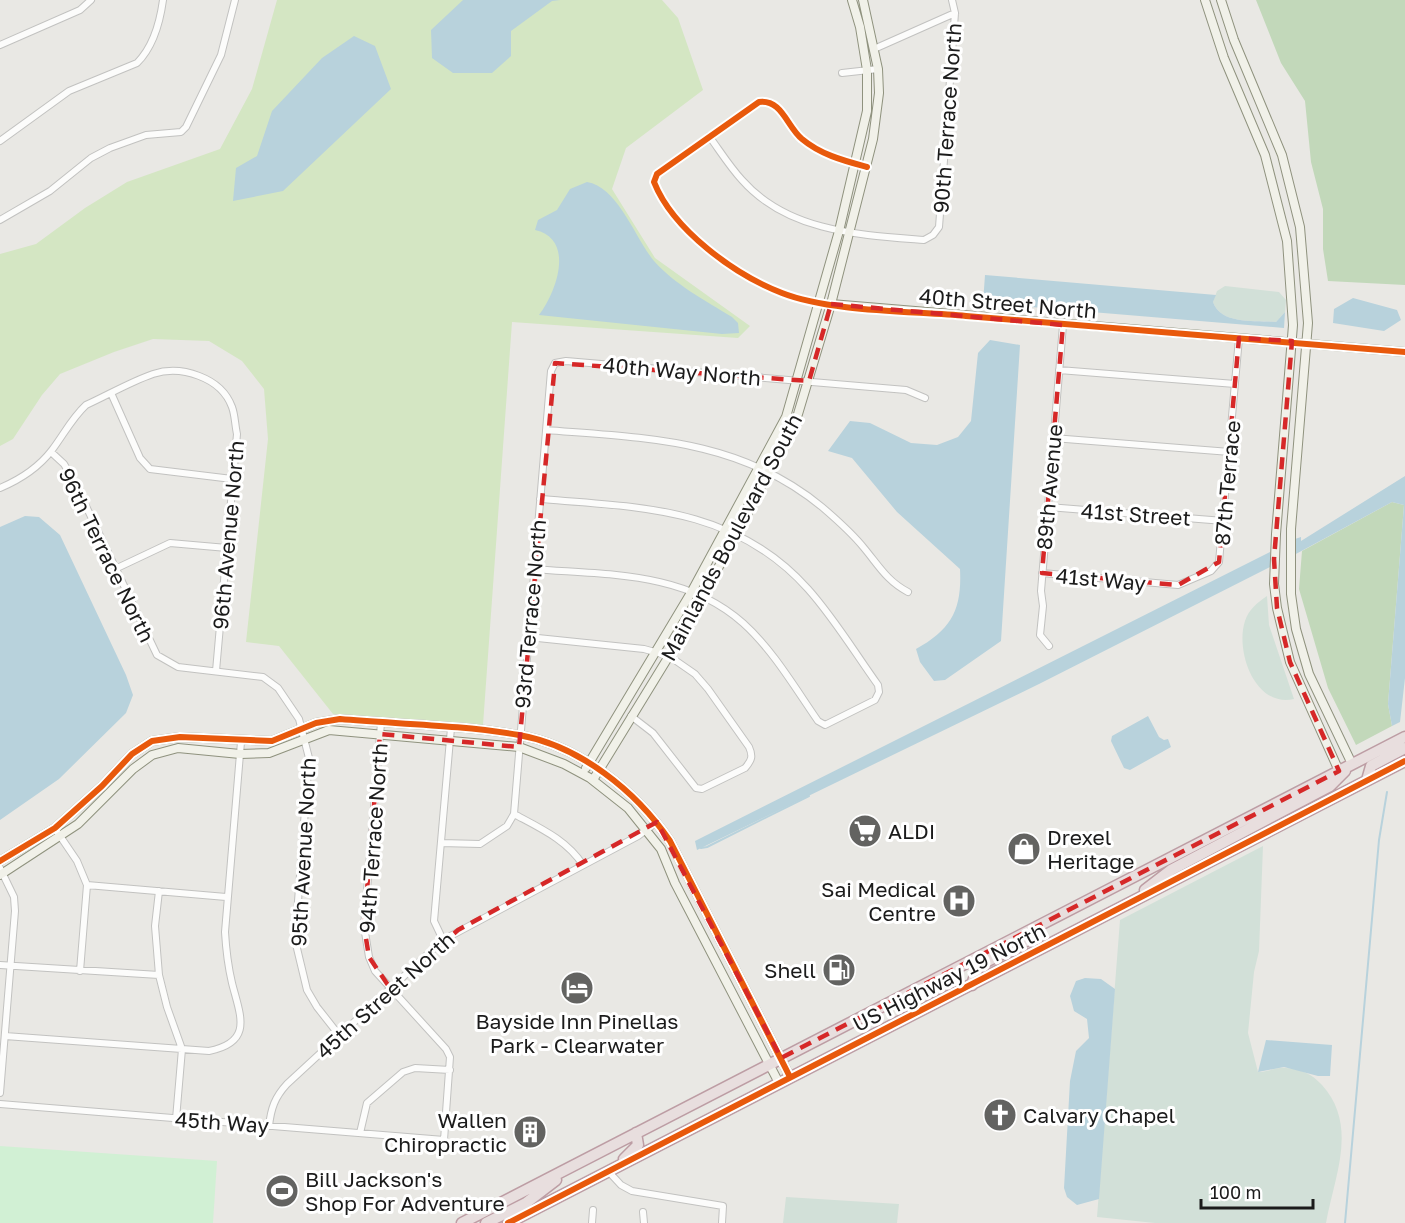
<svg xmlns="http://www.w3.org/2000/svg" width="1405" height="1223" font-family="'Golos Text',sans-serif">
  <rect width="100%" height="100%" fill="#e9e8e4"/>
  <path fill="#d4e6c3" d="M277 0H662L678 18 703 90 626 148 612 189 655 258 750 326 738 338 512 322 483 725 333 714 279 646 246 642 268 439 264 389 242 361 209 341 153 339 114 352 60 374 42 395 13 439 0 446V254L36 244 85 208 127 182 220 149 252 89Z"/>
  <path fill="#c2d8ba" d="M1256 0H1405V285L1328 281 1323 249V209L1311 162 1305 101 1281 63Z
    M1392 502 1404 505 1388 704 1392 726 1356 745 1328 688 1299 589 1302 551Z"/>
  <path fill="#d2e0d8" d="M1225 286 1279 292 1286 300 1285 312 1276 322C1255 320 1221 325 1213 302L1217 291Z
    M1267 596 1269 625 1294 699C1255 708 1235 651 1245 621 1249 609 1257 603 1267 596Z
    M1263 846 1259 951 1254 972 1248 1033 1258 1072C1268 1072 1276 1067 1286 1068 1301 1069 1312 1074 1322 1085 1359 1126 1334 1177 1326 1223H1155L1097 1217 1120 920Z
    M786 1197 899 1204 897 1223H783Z"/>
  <path fill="#d1f0d4" d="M0 1146 217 1161 213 1223H0Z"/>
  <path fill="#b8d2dc" d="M463 0H560L552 1 511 31V56L492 73H453L432 58 431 30Z
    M354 36 375 46 391 89 283 191 233 201 236 168 257 156 272 111 322 58Z
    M587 182C618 187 635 238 654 261 674 284 706 301 732 317L738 323 739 333 722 334 539 315C556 293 576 239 535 230L538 220 557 210 570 189Z
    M985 275 1216 295 1213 302C1221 325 1255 320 1276 322L1285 312 1284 328 983 303Z
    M1353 298 1397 310 1401 320 1384 331 1333 323 1334 309Z
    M990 340 1020 345 1001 641 945 680 934 681 920 662 916 649C952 629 962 609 960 569L897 512 852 458 828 451 850 421 870 423 911 443 937 445 958 437 971 421 978 353Z
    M1405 476V678L1400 722 1392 726 1388 704 1404 505 1392 502 1294 555 1295 539 1301 537V541Z
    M25 516 39 517 60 535 126 675 133 695 126 713 59 779 0 820V527Z
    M1270 552V567L1039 684 697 850 695 841Z
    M1148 716 1159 737 1164 740 1168 739 1171 747 1130 770 1124 768 1111 741 1112 736Z
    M1085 978 1101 979 1115 989 1099 1199 1077 1205 1067 1197 1064 1188 1070 1081 1076 1051 1089 1038 1087 1019 1074 1011 1070 996 1076 981Z
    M1266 1040 1332 1045 1330 1076H1318L1284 1067 1258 1072Z"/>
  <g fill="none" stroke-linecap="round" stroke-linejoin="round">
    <path stroke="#b8d2dc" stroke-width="2" d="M701 848 707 847 809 796
      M1345 1223 1379 840 1387 792"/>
    <g stroke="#c2c2c0" stroke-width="8">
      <path id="street" d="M0 45 80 10 91 0
        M874 49 955 13
        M842 73 878 69
        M709 136C720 151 730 167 742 180 788 232 860 235 924 240L933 235 939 227 955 13 952 0
        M0 141 69 91 137 63C153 47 160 22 163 0
        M0 220 50 191 91 158 110 148 146 135 181 132 186 127 221 55 235 0
        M831 304C814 301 797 299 781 293 735 275 673 230 654 182L657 174 759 102C782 99 787 127 802 139 821 155 845 161 867 167
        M1059 370 1235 384
        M111 393 140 458 150 469 232 479
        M546 430C646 438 740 439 822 507 836 519 852 533 864 548 879 566 887 581 908 592
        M1053 438 1230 452
        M51 452 64 464 74 481 157 655 178 667 263 677 278 688 299 719 309 758 295 940 307 990 317 1007 339 1035
        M0 488C19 480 39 467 52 450 64 434 72 418 86 405 108 395 130 382 153 374 181 365 221 377 232 407 235 415 235 425 237 434L216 671
        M1048 507 1224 521
        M115 569 170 543 227 548
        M533 569C606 575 685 571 743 623 773 650 795 688 818 721L825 725 875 700 879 692 878 685C855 653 834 618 808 589 735 507 640 507 540 499
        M1042 573 1178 585 1211 571 1219 562 1239 338
        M528 637 644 649 669 656 695 674 708 689 749 747C753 756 752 760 745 768L702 789 696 788 653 733 631 716
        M1049 646 1040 635 1043 606 1041 591 1063 325
        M514 814C540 828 567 840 583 865
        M58 833 77 861 87 885 80 971
        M441 843 480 844 507 826 514 814 551 371 555 363 566 361 906 390 925 398
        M0 868 14 897 15 911 0 1093
        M87 885 226 897
        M159 891 155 926 159 975 167 1007 182 1049 176 1119
        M443 940 434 921 451 728
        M0 965 159 975
        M5 1036 209 1051C254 1042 240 1015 232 983 228 966 226 949 225 932L241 742
        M0 1104 444 1140 450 1057 446 1049 375 971 369 957 364 926 381 723
        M269 1126C271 1108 275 1097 287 1084L443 940 638 836 657 822
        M360 1133 367 1103 403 1072 415 1068 450 1070
        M608 1171 621 1185 632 1191 723 1206 722 1223
        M643 1212 644 1223
        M592 1223 593 1210"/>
    </g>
    <g stroke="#8f927e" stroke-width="10">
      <path id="secondary" d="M1205 0 1224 58 1265 155 1287 241 1293 325 1276 534 1274 584 1277 608 1290 662 1339 771
        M1221 0 1234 40 1282 155 1300 227 1308 323 1291 529V594L1296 629 1309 674 1352 764
        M831 304 1405 352
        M586 768 692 591 786 417 839 231 867 111V70L860 27 852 0
        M593 780 669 656 737 534 798 414 831 304 873 139 879 93 878 69 863 0
        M0 861 55 828 102 786 132 754 152 741 180 737 272 741 316 723 340 719C399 724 460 725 519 735 580 746 636 791 670 841L790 1077
        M0 875 78 824 133 769 152 755 178 748 240 754 269 753 329 730 519 747 564 764 590 778 628 808 661 849 675 883 779 1083"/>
    </g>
    <g stroke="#bd9da4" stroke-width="13">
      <path id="highway" d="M1367 780 1371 766 1405 748
        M1145 890 1171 870 1330 786 1345 771
        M972 985 978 966 1026 941
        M624 1159 638 1145 636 1133
        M462 1223 1405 737
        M486 1223 526 1203 556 1180
        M508 1223 1405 761"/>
    </g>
    <use href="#street" stroke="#fcfcfb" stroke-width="6"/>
    <use href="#secondary" stroke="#f1f1e9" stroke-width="8"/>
    <use href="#highway" stroke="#e8dede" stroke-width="10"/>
    <g stroke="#fff" stroke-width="10">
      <path id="cycleway" d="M867 167C845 161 821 155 802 139 787 127 782 99 759 102L657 174 654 182C673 230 735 275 782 293 830 312 913 311 966 316 1112 329 1259 339 1405 352
        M0 861 55 828 102 786 132 754 152 741 180 737 272 741 316 723 340 719C399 724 460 725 519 735 580 746 636 791 670 841L790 1077
        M508 1223 1405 761"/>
    </g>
    <use href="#cycleway" stroke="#e8590c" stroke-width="6"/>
  </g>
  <path fill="none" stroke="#d62828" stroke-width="4.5" stroke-dasharray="12 8" stroke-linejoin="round" d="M831 304 1063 325 1042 573 1178 585 1219 562 1239 338 1292 341 1274 559 1277 608 1290 662 1339 771 781 1058 657 822 458 930 390 988 369 957 364 926 380 734 519 747 555 363 809 381Z"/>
  <defs>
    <g id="supermarket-disc" transform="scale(1.725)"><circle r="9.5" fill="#636361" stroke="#fff"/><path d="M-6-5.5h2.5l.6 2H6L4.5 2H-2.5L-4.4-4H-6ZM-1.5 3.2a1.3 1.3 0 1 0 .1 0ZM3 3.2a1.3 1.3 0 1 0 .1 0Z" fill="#fff"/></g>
    <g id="shop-disc" transform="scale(1.725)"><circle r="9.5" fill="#636361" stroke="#fff"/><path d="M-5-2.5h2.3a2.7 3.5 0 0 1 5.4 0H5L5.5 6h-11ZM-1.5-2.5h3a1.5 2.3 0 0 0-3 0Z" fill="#fff"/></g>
    <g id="hospital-disc" transform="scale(1.725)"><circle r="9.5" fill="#636361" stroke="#fff"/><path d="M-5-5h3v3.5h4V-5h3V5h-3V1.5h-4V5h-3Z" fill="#fff"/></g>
    <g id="fuel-disc" transform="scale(1.725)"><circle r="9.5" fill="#636361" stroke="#fff"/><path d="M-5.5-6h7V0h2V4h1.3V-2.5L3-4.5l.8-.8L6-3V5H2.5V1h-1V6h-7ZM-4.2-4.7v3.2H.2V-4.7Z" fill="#fff"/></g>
    <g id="hotel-disc" transform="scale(1.725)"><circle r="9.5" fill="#636361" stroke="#fff"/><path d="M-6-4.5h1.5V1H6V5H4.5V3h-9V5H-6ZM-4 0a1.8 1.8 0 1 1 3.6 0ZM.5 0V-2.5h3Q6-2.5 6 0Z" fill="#fff"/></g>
    <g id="church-disc" transform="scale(1.725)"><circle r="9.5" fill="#636361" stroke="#fff"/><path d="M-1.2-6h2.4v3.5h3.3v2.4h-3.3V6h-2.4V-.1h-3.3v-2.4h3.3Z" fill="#fff"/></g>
    <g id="building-disc" transform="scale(1.725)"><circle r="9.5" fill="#636361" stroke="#fff"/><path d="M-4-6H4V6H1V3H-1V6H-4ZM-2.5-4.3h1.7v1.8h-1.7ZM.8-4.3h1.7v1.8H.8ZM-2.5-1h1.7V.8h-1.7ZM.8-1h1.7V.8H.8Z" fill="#fff"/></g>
    <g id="stadium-disc" transform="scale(1.725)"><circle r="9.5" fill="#636361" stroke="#fff"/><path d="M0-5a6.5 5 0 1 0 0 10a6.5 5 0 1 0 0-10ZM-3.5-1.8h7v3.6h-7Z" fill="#fff"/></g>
  </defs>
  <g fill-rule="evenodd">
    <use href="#supermarket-disc" x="865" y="831"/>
    <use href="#shop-disc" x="1024" y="849"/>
    <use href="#hospital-disc" x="959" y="901"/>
    <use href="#fuel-disc" x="839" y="970"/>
    <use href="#hotel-disc" x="577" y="988"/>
    <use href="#church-disc" x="1000" y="1115"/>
    <use href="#building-disc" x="530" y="1132"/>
    <use href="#stadium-disc" x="282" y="1191"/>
  </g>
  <g text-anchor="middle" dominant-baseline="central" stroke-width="6" stroke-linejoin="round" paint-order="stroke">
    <g font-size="21" fill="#1b1b1b" stroke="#fff">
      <text transform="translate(947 118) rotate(-86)">90th Terrace North</text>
      <text transform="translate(1008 303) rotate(5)">40th Street North</text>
      <text transform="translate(682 371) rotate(5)">40th Way North</text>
      <text transform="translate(1227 483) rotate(-85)">87th Terrace</text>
      <text transform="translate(1049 487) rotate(-85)">89th Avenue</text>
      <text transform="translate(1136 514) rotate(4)">41st Street</text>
      <text transform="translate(228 535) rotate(-85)">96th Avenue North</text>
      <text transform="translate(731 537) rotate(-62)">Mainlands Boulevard South</text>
      <text transform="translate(107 555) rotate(64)">96th Terrace North</text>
      <text transform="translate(1101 579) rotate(5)">41st Way</text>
      <text transform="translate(530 614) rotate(-85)">93rd Terrace North</text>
      <text transform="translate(373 838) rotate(-86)">94th Terrace North</text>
      <text transform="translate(303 852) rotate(-87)">95th Avenue North</text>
      <text transform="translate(949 977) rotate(-27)">US Highway 19 North</text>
      <text transform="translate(385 995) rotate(-42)">45th Street North</text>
      <text transform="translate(222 1122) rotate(4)">45th Way</text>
    </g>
    <g font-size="21" fill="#1b1b1b" stroke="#fff" text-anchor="start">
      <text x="888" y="831">ALDI</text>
      <text x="1047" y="837">Drexel<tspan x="1047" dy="24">Heritage</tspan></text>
      <text x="936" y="889" text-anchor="end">Sai Medical<tspan x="936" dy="24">Centre</tspan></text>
      <text x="816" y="970" text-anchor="end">Shell</text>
      <text x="577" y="1021" text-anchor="middle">Bayside Inn Pinellas<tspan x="577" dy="24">Park - Clearwater</tspan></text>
      <text x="1023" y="1115">Calvary Chapel</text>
      <text x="507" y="1120" text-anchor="end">Wallen<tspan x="507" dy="24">Chiropractic</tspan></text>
      <text x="305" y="1179">Bill Jackson's<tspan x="305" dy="24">Shop For Adventure</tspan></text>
    </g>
  </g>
  <path d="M1201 1199v9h112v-9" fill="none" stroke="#1b1b1b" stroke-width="3"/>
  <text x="1210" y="1199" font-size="18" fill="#1b1b1b" stroke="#ffffff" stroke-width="4.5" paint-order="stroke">100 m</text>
</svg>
